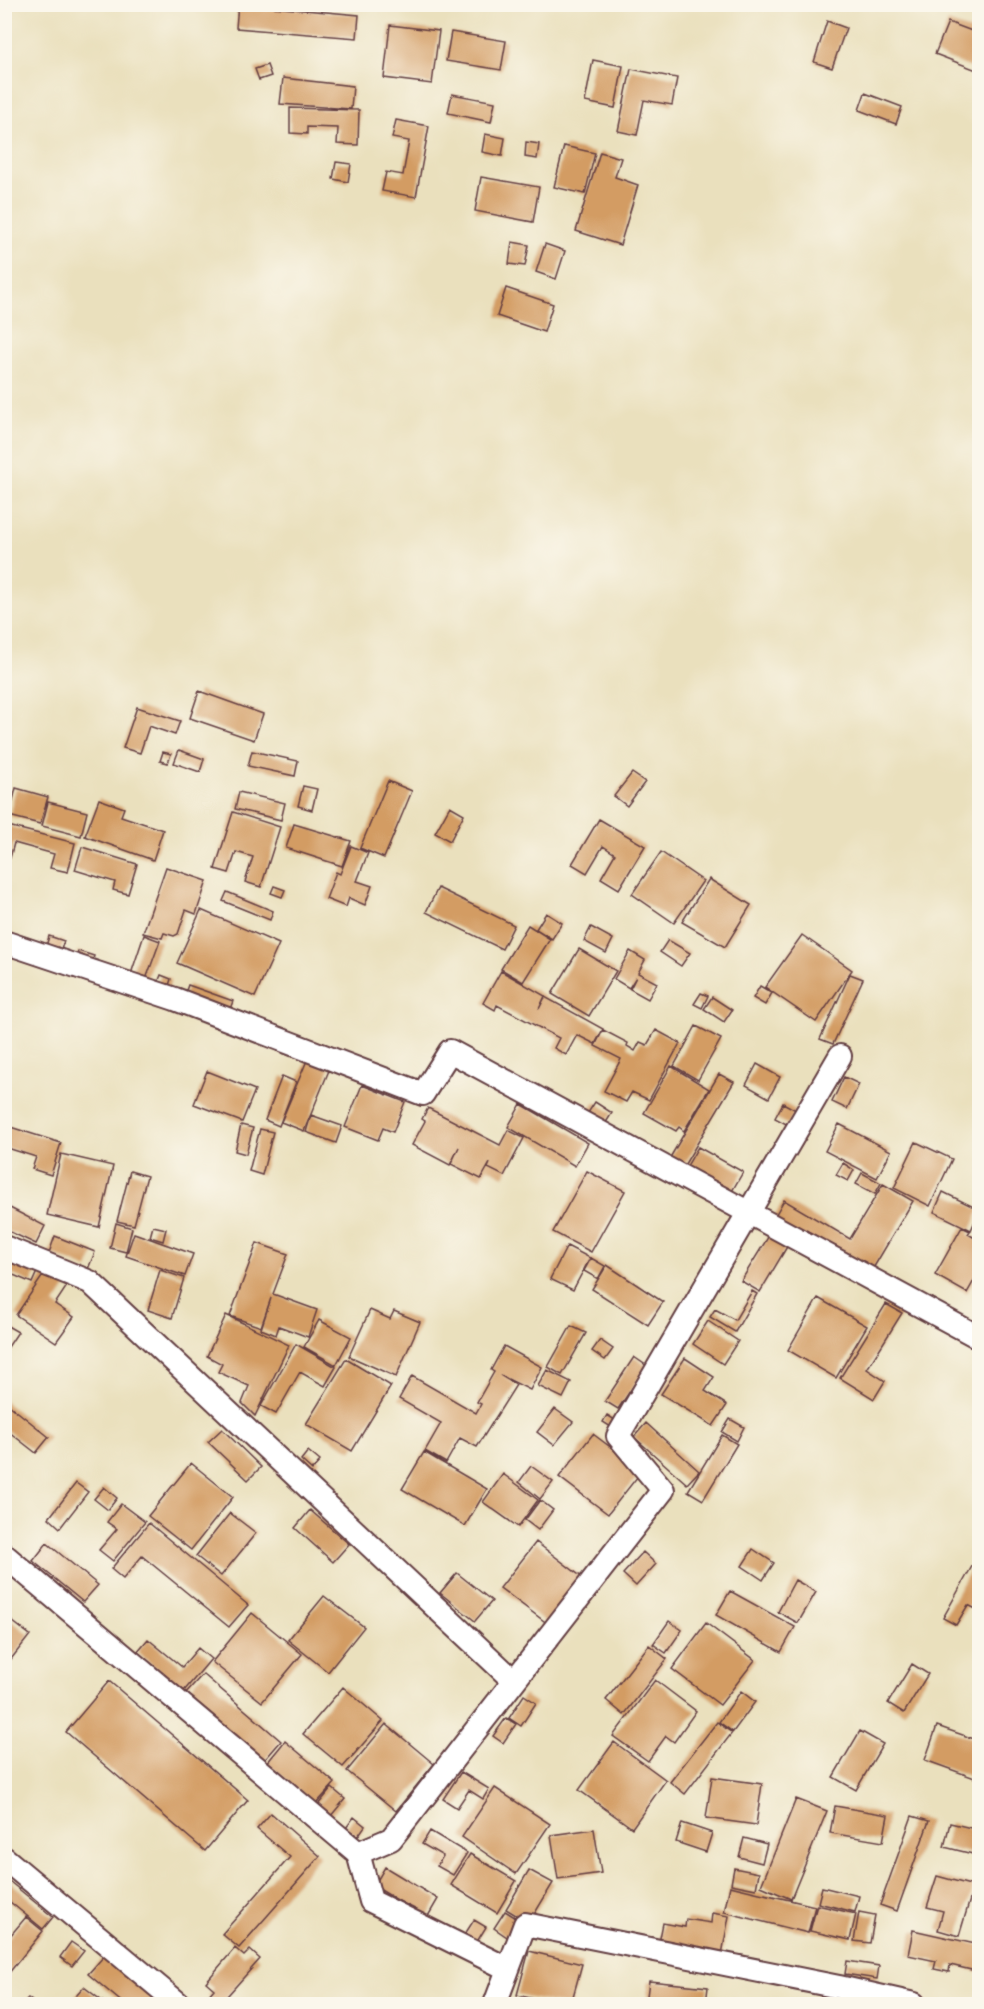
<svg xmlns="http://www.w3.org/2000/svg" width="984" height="2009" font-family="Mali,sans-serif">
  <rect width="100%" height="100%" fill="#fbf7ec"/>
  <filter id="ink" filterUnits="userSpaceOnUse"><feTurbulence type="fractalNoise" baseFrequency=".0167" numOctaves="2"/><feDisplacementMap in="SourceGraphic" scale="12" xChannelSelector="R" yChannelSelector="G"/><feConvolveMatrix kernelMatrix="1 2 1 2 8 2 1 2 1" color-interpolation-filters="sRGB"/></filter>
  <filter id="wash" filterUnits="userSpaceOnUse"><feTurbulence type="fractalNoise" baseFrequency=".008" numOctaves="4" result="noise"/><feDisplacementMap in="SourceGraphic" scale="24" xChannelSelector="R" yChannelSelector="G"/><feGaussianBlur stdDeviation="1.35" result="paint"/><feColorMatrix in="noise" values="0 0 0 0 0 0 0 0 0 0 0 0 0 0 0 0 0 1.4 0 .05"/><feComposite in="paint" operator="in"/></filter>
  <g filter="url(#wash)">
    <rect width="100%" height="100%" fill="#eae0bd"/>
    <g id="blocks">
      <path fill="#d39c64" d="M238 4 359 15 357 38 236 28Z
        M827 21 846 28 832 68 814 62Z
        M948 22 980 34 979 71 935 54Z
        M390 25 439 31 432 84 384 78Z
        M451 32 506 41 501 70 446 61Z
        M593 60 623 66 615 108 585 102Z
        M267 65 271 76 259 80 255 69Z
        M631 69 677 78 672 105 644 100 637 135 618 131Z
        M283 78 353 86 351 109 280 104Z
        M865 93 902 107 896 124 859 110Z
        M452 94 495 102 491 122 448 113Z
        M290 108 359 110 358 145 337 144 338 128 307 127V134L290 133Z
        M396 120 429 126 416 197 382 191 386 172 403 175 409 141 392 138Z
        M485 134 505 138 502 156 482 152Z
        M526 142 539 144 537 159 525 157Z
        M564 146 595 153 585 194 554 187Z
        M600 152 621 158 615 177 638 185 620 245 576 231Z
        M336 162 351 164 348 182 333 179Z
        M481 177 539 187 533 222 475 211Z
        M512 242 529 245 525 266 509 264Z
        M545 244 565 251 556 279 536 272Z
        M506 288 553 304 544 332 497 316Z
        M199 691 263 714 254 740 190 718Z
        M137 707 180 721 175 735 149 726 140 753 123 748Z
        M179 750 204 759 200 772 174 763Z
        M252 751 298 761 295 776 248 766Z
        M163 752 171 754 168 763 160 761Z
        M632 773 645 782 627 806 614 796Z
        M388 781 412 791 384 858 360 848Z
        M303 786 317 789 312 810 298 806Z
        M16 788 48 797 40 824 9 816Z
        M239 792 285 803 281 820 235 809Z
        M99 799 124 808 121 816 163 830 153 860 85 836Z
        M48 802 87 812 81 836 42 826Z
        M450 806 464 814 450 841 435 833Z
        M233 812 280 827 261 887 245 882 253 857 236 852 229 873 215 869Z
        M599 819 645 846 619 889 601 878 615 854 603 846 587 873 572 864Z
        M294 824 351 841 342 866 286 848Z
        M8 826 75 843 68 872 50 868 54 854 14 843 10 858 4 856V840Z
        M351 846 368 853 357 881 372 886 365 905 349 898 346 907 326 899 336 872 340 874Z
        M82 847 137 864 128 894 113 890 115 882 75 870Z
        M661 852 703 881 674 923 632 894Z
        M166 867 207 881 196 914 186 910 178 934 174 936 164 933 162 938 143 933Z
        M709 879 751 905 725 947 682 922Z
        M274 886 285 890 282 897 271 893Z
        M438 888 514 925 502 949 426 912Z
        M227 892 273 911 270 920 223 901Z
        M201 910 279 944 255 997 177 963Z
        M546 913 562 923 552 939 536 929Z
        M528 925 550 939 523 982 501 969Z
        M591 927 613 939 606 953 584 941Z
        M144 935 160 941 145 982 130 977Z
        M802 935 852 970 816 1022 765 987Z
        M49 936 64 941 59 955 45 950Z
        M668 940 690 953 681 966 660 952Z
        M579 949 616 971 589 1016 552 994Z
        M78 951 94 956 91 966 75 960Z
        M630 951 645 960 638 973 657 983 648 999 630 989 636 977 629 988 614 979Z
        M501 971 545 996 539 1009 545 997 603 1029 595 1044 577 1035 566 1055 554 1048 559 1038 497 1005 495 1010 483 1003Z
        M850 974 863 979 833 1044 820 1039Z
        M161 975 171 979 168 989 157 985Z
        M188 985 233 1001 229 1012 184 996Z
        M760 986 772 993 765 1005 753 998Z
        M701 993 708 996 702 1008 694 1004Z
        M712 997 732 1010 724 1022 704 1009Z
        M696 1026 721 1039 698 1080 674 1066Z
        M603 1030 628 1043 627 1046 635 1051 640 1042 647 1045 656 1030 680 1043 649 1100 632 1092 626 1102 604 1091 621 1059 595 1046Z
        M308 1058 330 1068 304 1131 281 1122Z
        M757 1064 780 1077 769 1098 746 1085Z
        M671 1066 709 1089 684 1131 679 1127 676 1131 644 1113Z
        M207 1071 255 1090 242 1122 194 1104Z
        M719 1074 734 1082 682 1169 668 1161Z
        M282 1076 296 1082 279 1126 265 1120Z
        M844 1077 859 1084 847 1109 832 1102Z
        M362 1085 405 1102 393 1132 383 1128 378 1140 345 1127Z
        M595 1102 612 1113 602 1129 584 1119Z
        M783 1103 796 1110 788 1125 775 1118Z
        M521 1104 588 1143 575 1166 508 1127Z
        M428 1108 500 1145 508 1130 524 1138 504 1176 488 1168 490 1163 481 1179 451 1164 459 1147 450 1165 412 1145 425 1121 422 1119Z
        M311 1115 342 1126 336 1143 306 1132Z
        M839 1124 891 1151 877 1178 825 1151Z
        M4 1125 61 1143 51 1175 32 1169 36 1157 4 1147Z
        M241 1125 253 1128 246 1154 235 1151Z
        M260 1129 273 1132 262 1175 249 1171Z
        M916 1142 952 1159 930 1206 894 1188Z
        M698 1147 743 1172 728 1198 683 1173Z
        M61 1154 113 1166 99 1227 47 1215Z
        M843 1163 854 1170 848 1181 836 1175Z
        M130 1171 147 1176 134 1225 117 1221Z
        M587 1171 625 1191 591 1252 553 1232Z
        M862 1173 881 1183 875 1194 856 1184Z
        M883 1184 913 1201 868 1277 772 1221 784 1200 850 1239Z
        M943 1192 980 1210 971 1230 934 1212Z
        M8 1207 45 1226 36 1244 4 1229V1214Z
        M116 1223 132 1228 126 1252 110 1248Z
        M153 1226 166 1229 163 1241 150 1237Z
        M962 1227 970 1231 968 1234 980 1241V1270L967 1293 935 1275Z
        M134 1233 193 1254 185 1276 126 1256Z
        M770 1234 788 1245 760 1292 741 1281Z
        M55 1236 95 1252 88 1269 49 1253Z
        M257 1243 288 1254 273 1294 317 1310 308 1337 279 1326 276 1335 261 1329 271 1298 261 1327 230 1316Z
        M567 1246 590 1258 573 1290 550 1279Z
        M4 1249 40 1265 32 1283 4 1271Z
        M591 1258 605 1266 598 1279 584 1271Z
        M607 1265 663 1302 648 1325 592 1289Z
        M160 1270 184 1278 172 1318 148 1310Z
        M46 1271 67 1286 55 1304 74 1317 56 1342 16 1315Z
        M752 1291 757 1294 735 1332 710 1317 715 1309 735 1320Z
        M818 1298 867 1326 836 1378 788 1350Z
        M886 1304 902 1313 867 1369 885 1381 874 1399 840 1378Z
        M370 1310 390 1319 394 1311 420 1322 396 1377 349 1356Z
        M226 1315 289 1345 255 1416 242 1403 249 1386 218 1372 222 1364 207 1356Z
        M319 1320 351 1337 336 1365 304 1347Z
        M708 1321 738 1341 723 1364 693 1344Z
        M4 1324 18 1332 4 1353Z
        M571 1326 586 1333 562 1375 548 1367Z
        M600 1340 613 1349 605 1360 592 1351Z
        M296 1344 336 1367 325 1386 300 1372 276 1414 261 1406Z
        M504 1346 542 1367 530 1390 500 1375 516 1385 477 1447 460 1438 446 1463 425 1451 441 1423 399 1399 412 1376 476 1413 481 1404 477 1402 494 1372 491 1370Z
        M634 1357 647 1366 618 1409 605 1401Z
        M685 1358 714 1377 705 1391 727 1405 713 1426 661 1394Z
        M346 1359 391 1386 352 1451 306 1424Z
        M547 1370 571 1382 563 1398 538 1386Z
        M4 1401 49 1437 36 1453 4 1428Z
        M555 1409 573 1422 554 1445 537 1432Z
        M607 1415 615 1420 611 1427 603 1422Z
        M730 1419 744 1427 737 1441 722 1432Z
        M646 1423 699 1471 687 1484 634 1437Z
        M222 1429 261 1467 248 1480 208 1442Z
        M593 1434 642 1471 608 1514 559 1477Z
        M722 1435 737 1444 703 1500 688 1491Z
        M308 1451 320 1461 312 1470 301 1460Z
        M424 1452 487 1489 465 1526 402 1489Z
        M191 1463 233 1497 191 1550 148 1516Z
        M531 1466 553 1482 540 1499 519 1482Z
        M503 1474 538 1500 518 1527 483 1502Z
        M76 1483 88 1492 60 1528 49 1518Z
        M104 1487 117 1498 108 1510 94 1499Z
        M540 1500 553 1510 538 1530 525 1520Z
        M121 1504 145 1522 113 1561 99 1550 117 1529 107 1522Z
        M310 1510 349 1544 333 1562 295 1528Z
        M230 1513 256 1533 221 1576 196 1556Z
        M149 1523 248 1605 229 1627 142 1556 123 1579 111 1569Z
        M536 1542 583 1578 548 1624 500 1588Z
        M47 1543 98 1585 83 1602 33 1561Z
        M753 1549 774 1563 763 1580 742 1566Z
        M643 1552 656 1564 636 1586 623 1574Z
        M980 1552V1611L968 1605 956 1625 943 1618Z
        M457 1573 492 1601 475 1621 440 1593Z
        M795 1580 816 1592 798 1623 778 1612Z
        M730 1591 795 1627 781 1652 716 1615Z
        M324 1596 364 1627 328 1672 288 1640Z
        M252 1613 302 1654 262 1702 212 1662Z
        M4 1615 30 1635 4 1668Z
        M669 1621 682 1630 666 1653 653 1644Z
        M706 1623 755 1660 720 1705 672 1669Z
        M148 1639 182 1667 198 1648 211 1659 184 1691 137 1652Z
        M649 1645 667 1659 624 1715 606 1700Z
        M912 1664 928 1674 904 1713 888 1703Z
        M203 1674 281 1741 262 1763 184 1695Z
        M655 1680 696 1711 674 1742 666 1736 648 1761 613 1736Z
        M109 1681 248 1800 205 1851 66 1732Z
        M343 1687 383 1721 343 1767 303 1734Z
        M741 1691 755 1702 733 1732 719 1722Z
        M524 1695 536 1703 521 1726 509 1718Z
        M4 1704 12 1710 4 1719Z
        M506 1718 516 1724 503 1743 493 1736Z
        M717 1722 732 1733 685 1794 670 1782Z
        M386 1724 434 1764 396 1811 347 1771Z
        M937 1726 980 1741V1780L925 1760Z
        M860 1731 883 1744 856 1790 833 1777Z
        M285 1741 335 1783 315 1805 267 1763Z
        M614 1742 666 1780 632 1828 579 1790Z
        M461 1772 489 1789 483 1799 469 1790 457 1808 443 1799Z
        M712 1777 762 1784 756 1825 706 1818Z
        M332 1788 345 1799 330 1817 317 1806Z
        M495 1788 550 1824 516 1874 462 1837Z
        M796 1799 827 1811 791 1899 761 1886Z
        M835 1806 888 1815 883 1842 830 1833Z
        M271 1813 320 1856 239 1948 222 1934 290 1857 257 1829Z
        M912 1816 929 1821 897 1911 880 1905Z
        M354 1817 365 1826 358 1836 346 1828Z
        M682 1823 712 1833 706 1852 676 1842Z
        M950 1823 980 1830 977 1855 944 1847Z
        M594 1829 601 1873 558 1879 551 1835Z
        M430 1831 467 1853 453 1875 437 1866 443 1856 422 1844Z
        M744 1838 767 1844 762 1863 739 1857Z
        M470 1854 516 1881 497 1913 451 1885Z
        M385 1867 438 1899 427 1918 374 1886Z
        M734 1868 759 1873 756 1889 731 1884Z
        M529 1870 553 1883 529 1923 506 1909Z
        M937 1876 974 1886 959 1936 938 1930 943 1911 927 1907Z
        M4 1877 53 1917 43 1929 4 1897Z
        M730 1886 815 1906 808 1933 724 1912Z
        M822 1887 859 1896 855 1912 818 1903Z
        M817 1905 856 1914 850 1940 810 1931Z
        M505 1911 518 1919 507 1937 494 1928Z
        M859 1912 875 1915 870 1943 854 1941Z
        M712 1913 729 1916 721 1960 658 1948 663 1923 685 1927 686 1919 711 1923Z
        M26 1917 43 1931 4 1979V1943Z
        M474 1920 486 1927 475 1945 463 1937Z
        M913 1930 980 1945V1972L950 1965 949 1972 934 1969 936 1961 908 1955Z
        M71 1942 84 1951 72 1966 60 1957Z
        M235 1948 244 1956 250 1950 260 1959 220 2004H217L208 1996 214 1989 206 1982Z
        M529 1951 582 1964 571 2004H556L517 1995Z
        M105 1955 154 1997 148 2004H124L88 1974Z
        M847 1961 879 1966 877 1979 845 1974Z
        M649 1981 708 1987 706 2004H646Z
        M84 1987 106 2004H69Z
        M28 1998 36 2004H22Z"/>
    </g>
  </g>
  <g filter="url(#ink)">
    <use href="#blocks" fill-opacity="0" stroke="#623c41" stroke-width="1.5"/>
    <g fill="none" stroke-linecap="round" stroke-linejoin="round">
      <g stroke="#623c41" stroke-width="26">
        <path id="street" d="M4 942 175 999 423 1094 450 1051 980 1338
          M4 1247 90 1282 514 1681
          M4 1555 358 1853 371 1901 508 1969
          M358 1853 391 1839 663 1490 618 1436 840 1056
          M4 1858 179 2004
          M495 2004 525 1924 839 1987 914 2004"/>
      </g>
      <use href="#street" stroke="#fff" stroke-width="22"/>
    </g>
  </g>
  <rect width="984" height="2009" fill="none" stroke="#fbf7ec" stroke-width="24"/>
</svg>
